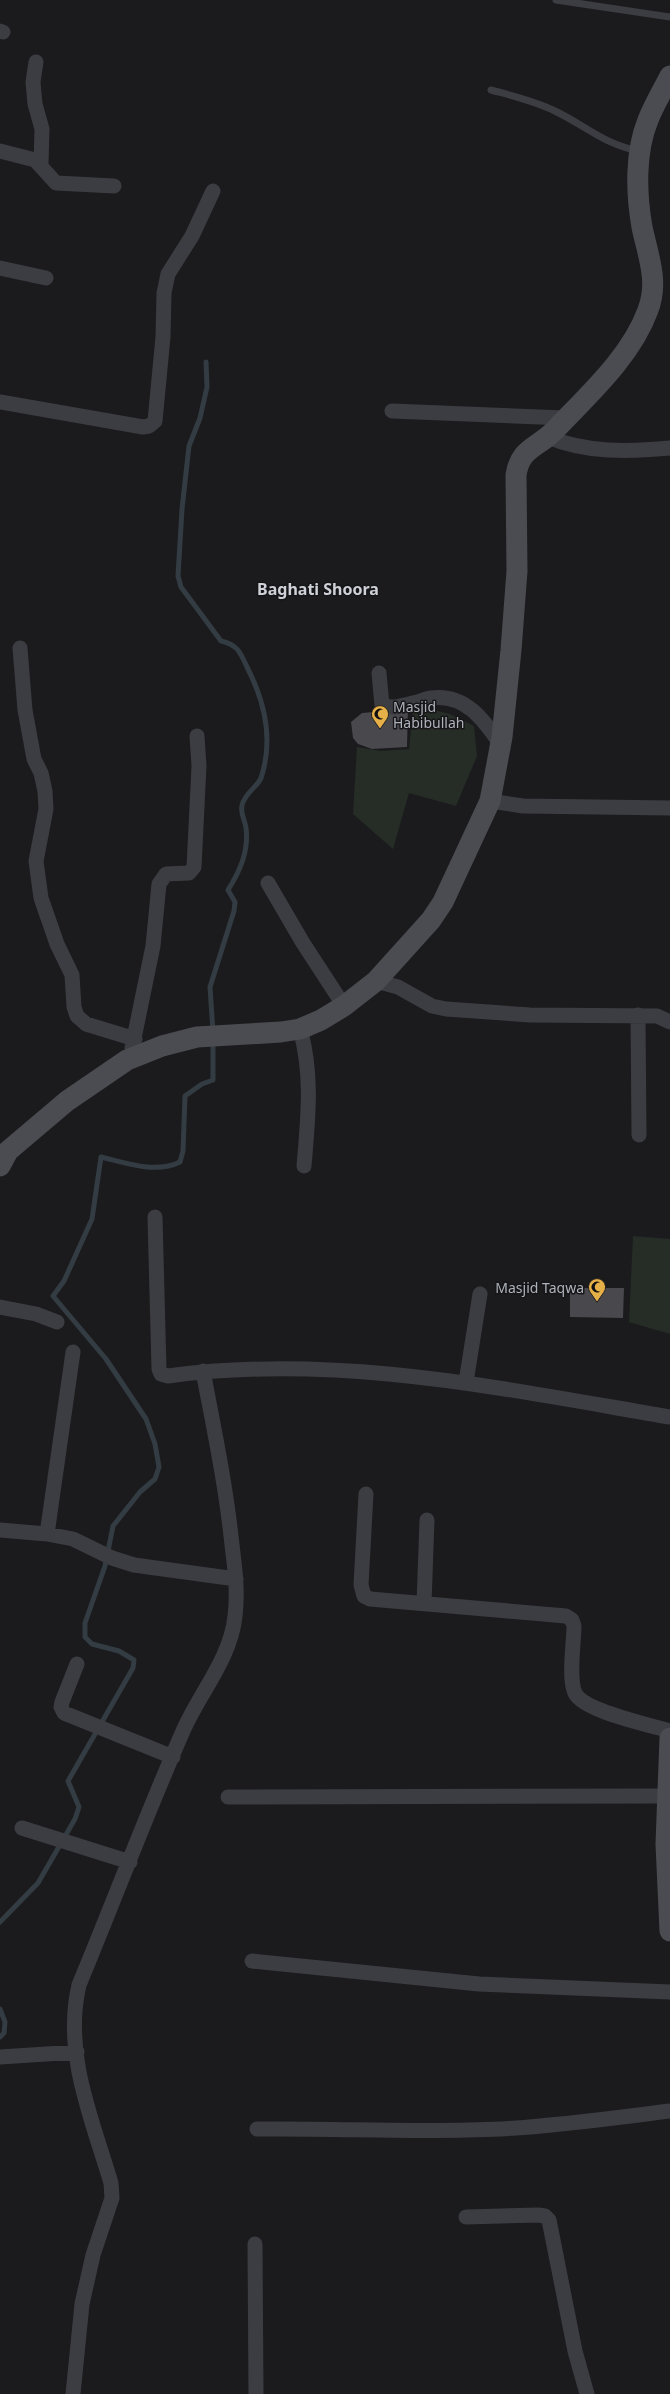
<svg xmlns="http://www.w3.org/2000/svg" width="670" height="2394" font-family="'Noto Sans',sans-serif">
  <rect width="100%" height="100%" fill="#1b1b1d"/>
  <path fill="#252d26" d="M426 708 450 714 474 726 477 756 456 806 409 793 393 849 353 814 357 747 381 751 409 749 413 709Z
    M633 1236 670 1239V1334L629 1322Z"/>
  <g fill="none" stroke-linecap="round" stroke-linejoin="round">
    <path stroke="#333c42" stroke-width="5" d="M206 362 207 387 200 418 189 446 182 509 178 576 181 587 221 641C238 645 240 652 247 667 265 702 274 739 261 778 258 786 245 793 242 805 240 815 245 819 246 828 249 851 240 871 228 890L235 902 234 911 210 987 213 1032
      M0 1922 38 1883 75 1819 79 1807 68 1781 133 1668 134 1660 119 1651 92 1644 85 1637V1623L105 1566 113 1526 140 1492 155 1479 159 1467 155 1444 146 1419 106 1359 53 1296 64 1281 92 1219 101 1157C126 1163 156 1174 180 1162L183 1151 185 1096 202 1084 213 1080V1040
      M0 2009 5 2022 4 2033 0 2037"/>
  </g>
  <path fill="#48484d" d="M408 709 407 747 372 749 358 744 353 738 351 722 362 713Z
    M570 1288H624L623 1318 570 1317Z"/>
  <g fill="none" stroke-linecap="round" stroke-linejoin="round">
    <path stroke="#3c3d42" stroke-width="7" d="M556 0 670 17
      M491 90C513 96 535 101 555 111 586 126 602 143 638 151"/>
    <path stroke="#3c3d42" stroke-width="15" d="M0 31 3 32
      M36 62 33 82 35 104 42 129 41 164
      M0 151 35 160 56 183 114 186
      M0 268 46 278
      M0 402 143 427 149 426 155 421 163 337 164 293 168 274 192 236 213 191
      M392 411 565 418
      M548 437C586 453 629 452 670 448
      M20 648 25 710 34 759 41 773 45 791 46 809 36 861 41 898 57 944 72 975 74 1007 77 1016 86 1024 135 1039
      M379 673 382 705C392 709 402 706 413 703 419 702 424 699 431 698 465 693 484 720 501 745
      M490 801 523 806 670 808
      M268 883 303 943 344 1006
      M376 981 398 987 432 1006 446 1009 530 1015 657 1016 670 1022
      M638 1015 639 1135
      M300 1029C313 1074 308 1119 304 1166
      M132 1048 153 946 159 884 166 874 189 873 194 867 199 766 197 736
      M155 1217 159 1369 161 1374 168 1376C337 1353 504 1389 670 1417
      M0 1307 36 1314 57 1322
      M466 1382 480 1294
      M366 1494 361 1585 364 1596 370 1599 566 1616 572 1620 574 1626C574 1643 568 1678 575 1693 583 1711 650 1725 670 1731
      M0 1530 47 1534 73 1539 112 1558 134 1565 236 1579
      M47 1534 73 1352
      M424 1604 427 1520
      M77 1664 62 1702 61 1707 64 1713 173 1757
      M228 1797 667 1796
      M22 1828 130 1862
      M252 1961 479 1984 670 1992
      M0 2057 77 2052
      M257 2129C339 2128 420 2133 501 2129 557 2126 614 2118 670 2111
      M466 2217 538 2215 545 2216 549 2220 575 2351 587 2394
      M255 2244 256 2394
      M73 2394 82 2304 93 2255 112 2198 111 2183C92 2119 63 2053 79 1985 114 1901 146 1815 183 1731 199 1694 231 1658 235 1616 238 1592 235 1569 232 1545 226 1486 214 1429 203 1371"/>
    <path stroke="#4a4c51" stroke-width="21" d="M0 1166 8 1151 67 1101 127 1060 162 1046 197 1037 281 1032 300 1029 321 1020 344 1006 376 981 431 920 443 902 490 801 502 737 511 650 517 571 516 475C520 448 537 448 554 431 588 395 631 357 648 310 659 281 648 256 642 227 636 193 635 152 648 120 654 105 663 90 670 76
      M670 1738 666 1844 670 1931"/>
  </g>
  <defs>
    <g id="mosque-pin" transform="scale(0.9)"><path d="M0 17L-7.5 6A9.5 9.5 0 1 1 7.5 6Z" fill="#e6b049" stroke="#161618"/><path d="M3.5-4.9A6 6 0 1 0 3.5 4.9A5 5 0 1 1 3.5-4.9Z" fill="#111"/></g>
  </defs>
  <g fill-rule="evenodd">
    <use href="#mosque-pin" x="380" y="714"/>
    <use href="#mosque-pin" x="597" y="1287"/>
  </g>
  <g text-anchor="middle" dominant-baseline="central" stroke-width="3" stroke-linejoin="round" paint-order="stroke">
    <g font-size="14" fill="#aeb2bb" stroke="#161618" text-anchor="start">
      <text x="393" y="706">Masjid<tspan x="393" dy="16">Habibullah</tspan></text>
      <text x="584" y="1287" text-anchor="end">Masjid Taqwa</text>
    </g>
    <g font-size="16" font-weight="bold" fill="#cfd1d8" stroke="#161618">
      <text x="318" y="589">Baghati Shoora</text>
    </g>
  </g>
</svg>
